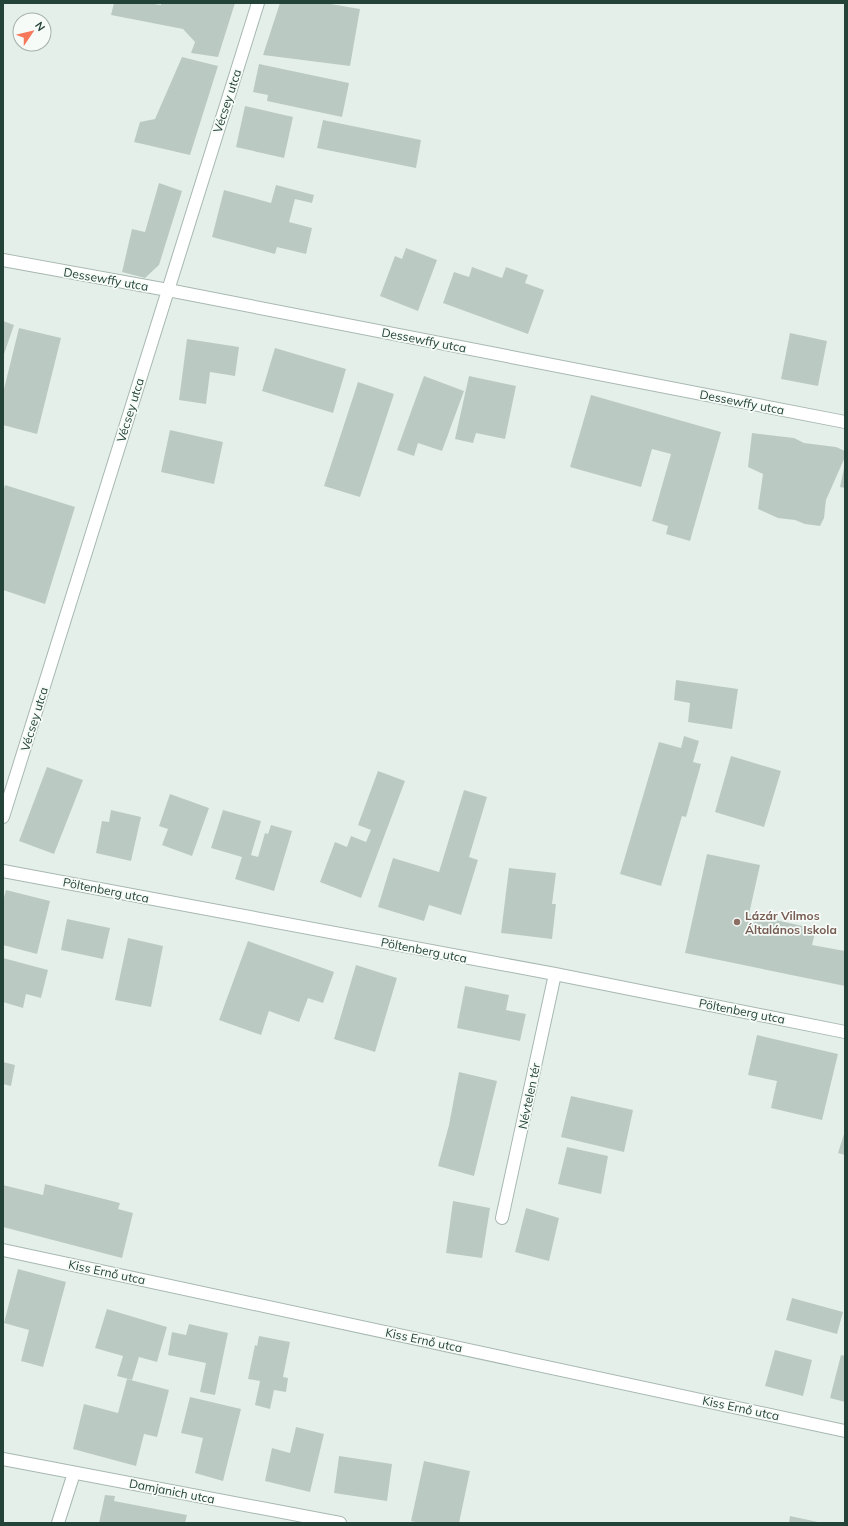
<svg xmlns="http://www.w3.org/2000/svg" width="848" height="1526" font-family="Mulish,sans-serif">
  <rect width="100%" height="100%" fill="#e5efea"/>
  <path fill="#bacac3" d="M114 3H147L161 5V3H235L218 57 191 53 195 42 183 29 111 15Z
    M280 3H325L360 9 350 66 263 55Z
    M182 57 218 66 190 155 134 142 140 122 155 119Z
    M259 64 349 83 342 117 267 101 268 95 253 92Z
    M245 106 293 117 284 158 236 147Z
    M323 120 421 140 416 168 317 148Z
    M159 183 182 191 159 265 145 278 122 272 132 229 145 232Z
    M276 185 314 195 312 203 295 199 289 222 312 228 306 254 277 247 275 254 212 237 224 190 271 203Z
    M406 248 437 260 418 311 380 296 395 256 402 259Z
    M472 267 502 278 506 267 528 275 525 283 544 290 528 334 443 303 454 272 469 277Z
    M3 321 14 325 3 357Z
    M19 328 61 338 37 434 3 425V393Z
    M790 333 827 341 818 386 781 379Z
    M187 339 239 347 235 376 210 372 206 404 179 400Z
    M275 348 346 369 333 413 262 391Z
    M424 376 464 391 442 451 418 443 414 456 397 450Z
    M469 376 516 386 505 439 476 433 473 443 455 439Z
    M358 382 394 394 360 497 324 486Z
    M591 395 721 432 690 541 666 534 668 526 652 521 671 454 652 449 641 487 570 467Z
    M170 430 223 442 214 484 161 472Z
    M752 433 794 438 804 443 836 447 845 451V457L826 500 824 518 820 526 805 524 795 520 778 518 758 509 763 474 748 467Z
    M844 468H845V488L840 487Z
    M5 485 75 507 45 604 3 590V492Z
    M676 680 738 689 732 729 688 722 690 703 674 700Z
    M684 736 699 741 693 762 701 764 686 817 682 816 661 886 620 874 659 742 681 748Z
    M731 756 781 771 764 827 715 812Z
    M47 767 83 780 54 854 19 841Z
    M378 771 405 781 361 898 320 882 335 842 347 847 351 836 366 842 371 830 358 825Z
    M464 790 487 797 469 857 478 860 461 915 429 905 424 921 378 907 393 858 439 872Z
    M170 794 209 808 192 856 162 845 168 829 159 826Z
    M111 810 141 817 131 861 96 853 102 821 109 822Z
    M223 810 261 821 251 855 258 857 265 833 268 834 271 825 292 831 274 891 235 879 242 857 211 848Z
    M707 854 760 865 749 914 816 929 812 945 845 951V986L685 953Z
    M509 868 556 873 552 904H556L552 939 501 933Z
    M6 890 50 901 37 954 3 945V901Z
    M67 919 110 928 103 959 61 950Z
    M128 938 163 946 151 1007 115 1000Z
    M248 941 334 972 323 1003 308 998 299 1022 269 1011 261 1035 219 1020Z
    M3 958 48 970 41 998 26 994 23 1008 3 1002Z
    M356 965 397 978 375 1052 334 1039Z
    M465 986 509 995 506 1010 526 1014 520 1041 457 1028Z
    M757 1035 838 1054 822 1120 771 1108 777 1081 748 1075Z
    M3 1062 15 1065 11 1086 3 1084Z
    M459 1072 497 1081 474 1176 438 1166 449 1125Z
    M571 1096 633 1110 624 1152 561 1137Z
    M845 1131V1155L838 1153Z
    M567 1147 608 1156 601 1194 558 1184Z
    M45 1184 120 1203 118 1209 133 1213 122 1258 3 1227V1185L43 1195Z
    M453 1201 490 1208 482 1258 446 1253Z
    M526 1208 559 1218 549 1261 515 1252Z
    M18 1269 66 1282 43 1367 21 1361 29 1330 4 1323Z
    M792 1298 843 1312 837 1334 786 1320Z
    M107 1309 167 1327 157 1362 139 1357 132 1380 117 1376 123 1356 95 1348Z
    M189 1324 228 1333 215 1395 200 1392 206 1363 168 1355 172 1332 186 1335Z
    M259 1336 290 1342 283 1377 288 1378 286 1392 274 1390 270 1409 255 1405 260 1381 248 1379 255 1345 257 1346Z
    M775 1350 812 1360 803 1396 765 1386Z
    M841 1355 845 1356V1402L830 1398Z
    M127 1379 169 1390 157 1437 144 1434 136 1466 73 1449 84 1404 118 1413Z
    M190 1397 241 1409 223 1481 195 1473 203 1438 181 1433Z
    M296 1427 324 1434 310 1492 265 1481 272 1448 290 1453Z
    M339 1456 392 1464 387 1501 334 1493Z
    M424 1461 470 1471 459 1523H420L411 1521Z
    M105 1495 115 1496 114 1501 187 1515 185 1523H99Z
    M790 1516 818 1522V1523H789Z"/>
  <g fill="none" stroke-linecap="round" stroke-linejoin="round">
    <g stroke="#a7b8b1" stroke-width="14">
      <path id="minor" d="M3 260 168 290 845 422
        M3 817 258 3
        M3 871 555 974 845 1032
        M502 1218 555 974
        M3 1250 845 1431
        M3 1459 340 1523
        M58 1523 74 1473"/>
    </g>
    <use href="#minor" stroke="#fff" stroke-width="12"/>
  </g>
  <circle fill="#8d6e63" stroke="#f6fbf8" stroke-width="1.5" cx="737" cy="922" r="4"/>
  <g text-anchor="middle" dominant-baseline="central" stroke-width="3.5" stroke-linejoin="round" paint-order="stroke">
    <g font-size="12" fill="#234238" stroke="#f6fbf8">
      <text transform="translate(227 101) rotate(-72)">Vécsey utca</text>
      <text transform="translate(106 279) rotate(10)">Dessewffy utca</text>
      <text transform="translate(424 340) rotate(11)">Dessewffy utca</text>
      <text transform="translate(742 402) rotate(11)">Dessewffy utca</text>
      <text transform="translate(130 410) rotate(-73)">Vécsey utca</text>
      <text transform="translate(34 719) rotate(-73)">Vécsey utca</text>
      <text transform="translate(106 890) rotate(11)">Pöltenberg utca</text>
      <text transform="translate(424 950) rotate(11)">Pöltenberg utca</text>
      <text transform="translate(742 1011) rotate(11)">Pöltenberg utca</text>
      <text transform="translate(529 1096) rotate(-78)">Névtelen tér</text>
      <text transform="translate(107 1272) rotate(12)">Kiss Ernő utca</text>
      <text transform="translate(424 1340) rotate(12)">Kiss Ernő utca</text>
      <text transform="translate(741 1408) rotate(12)">Kiss Ernő utca</text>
      <text transform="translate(172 1491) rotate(11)">Damjanich utca</text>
    </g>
    <g font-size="12" font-weight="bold" fill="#785e54" stroke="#f6fbf8" text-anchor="start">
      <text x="745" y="915">Lázár Vilmos<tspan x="745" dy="14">Általános Iskola</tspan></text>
    </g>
  </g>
  <rect width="848" height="1526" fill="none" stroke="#234238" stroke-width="8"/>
  <g transform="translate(32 32) rotate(55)"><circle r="19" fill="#f6fbf8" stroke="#a2b1ab"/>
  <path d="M0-3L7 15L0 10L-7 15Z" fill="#f7775b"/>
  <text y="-6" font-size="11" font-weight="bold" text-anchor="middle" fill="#234238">N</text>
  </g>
</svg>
